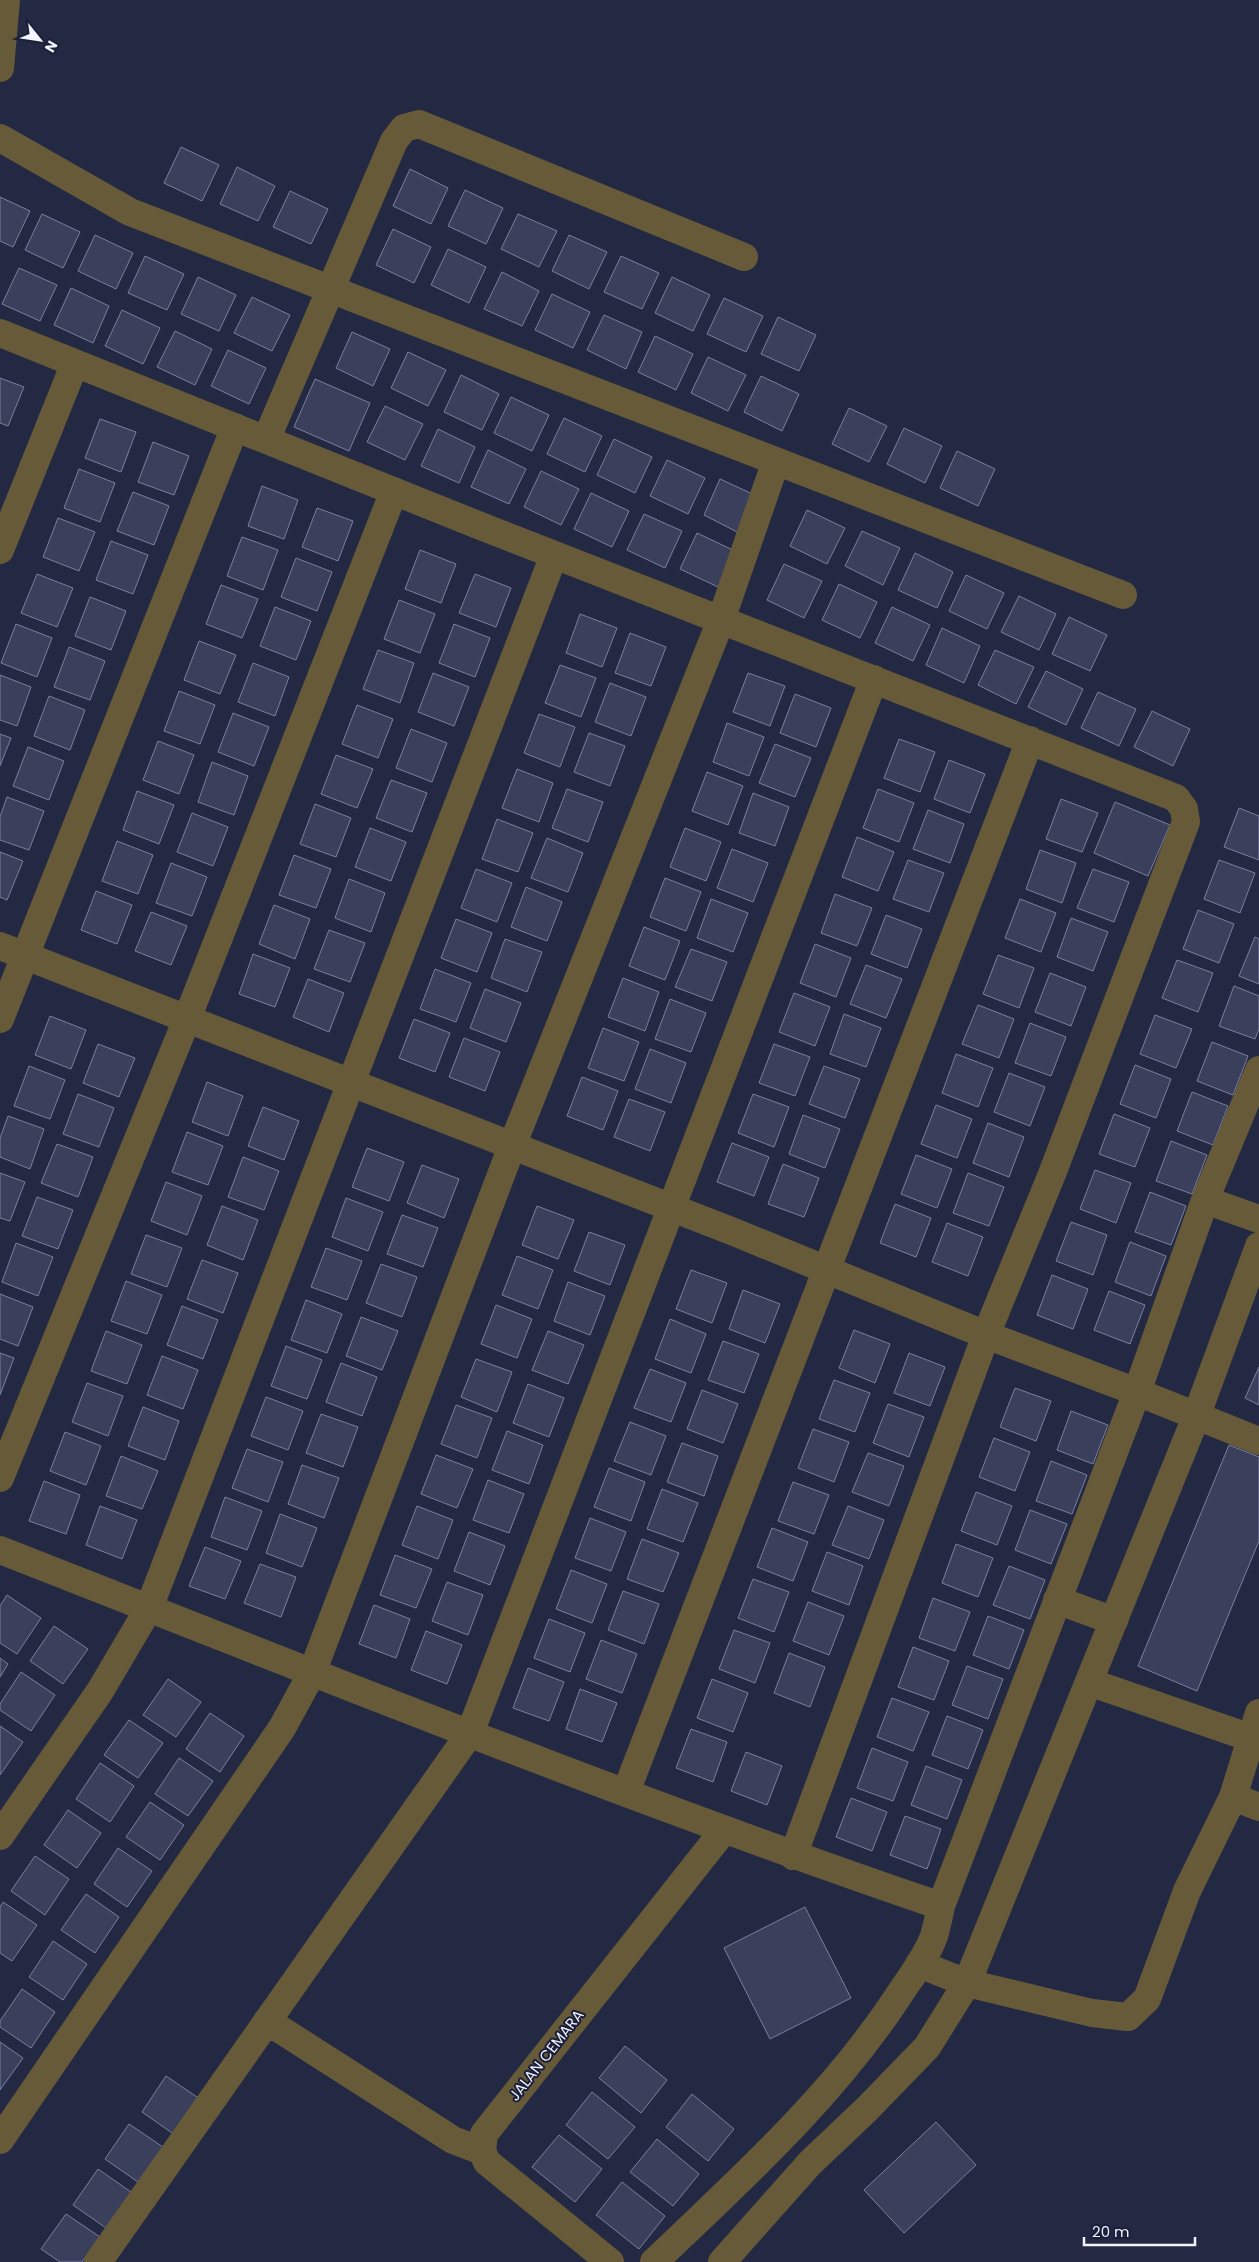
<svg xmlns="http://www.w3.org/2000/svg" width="1259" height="2262" font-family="Poppins,sans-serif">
  <rect width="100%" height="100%" fill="#242943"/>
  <path fill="#3a3f5b" stroke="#79809f" d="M181 147 219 165 202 201 164 183Z
    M237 167 275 186 258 221 220 204Z
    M410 169 448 188 431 224 393 206Z
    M465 190 503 208 486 244 448 226Z
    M290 191 328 209 311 244 273 227Z
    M0 197 30 211 13 247 0 241Z
    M42 214 80 232 63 268 25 250Z
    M518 214 557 231 539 267 501 249Z
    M393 229 431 247 414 283 376 265Z
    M95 235 133 253 116 289 78 271Z
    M569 235 607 252 589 289 552 271Z
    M448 249 486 267 469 303 431 285Z
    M145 256 184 274 167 310 128 293Z
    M621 256 659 273 642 309 604 292Z
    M19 268 57 285 40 321 2 304Z
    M502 272 539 291 522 326 484 309Z
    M198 277 236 295 219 331 181 314Z
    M672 277 710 295 693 331 655 313Z
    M71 288 109 306 93 343 54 325Z
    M552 294 590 312 573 348 535 330Z
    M252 297 290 315 272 351 234 333Z
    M724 298 763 316 746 352 707 334Z
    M122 310 160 328 143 364 105 346Z
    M604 315 642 332 626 369 587 350Z
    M778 317 816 335 799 371 761 354Z
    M175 331 212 349 195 385 157 367Z
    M352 332 390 349 373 386 336 368Z
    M655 336 693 354 676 390 638 372Z
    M228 350 266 368 249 404 211 386Z
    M408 352 446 370 428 406 391 388Z
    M708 357 746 375 728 411 691 393Z
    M461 375 499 394 482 430 444 412Z
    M761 376 799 394 782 431 744 412Z
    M0 378 24 387 8 426 0 423Z
    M315 379 370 403 349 451 294 427Z
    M511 397 549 415 532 451 494 433Z
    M385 406 423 424 405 460 367 442Z
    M849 408 887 426 869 462 832 444Z
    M564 418 602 436 585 472 547 454Z
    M100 419 136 432 121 472 85 458Z
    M904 428 942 446 925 483 887 464Z
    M438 429 475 447 459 483 421 466Z
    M614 439 652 457 635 493 597 475Z
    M153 442 189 456 174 495 138 482Z
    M488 450 526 469 509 504 471 487Z
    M957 451 995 469 978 506 940 488Z
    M667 460 705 478 688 514 650 496Z
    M79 469 115 483 100 522 64 508Z
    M541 471 579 489 561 525 524 507Z
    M720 479 759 497 741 534 704 515Z
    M262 486 298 500 284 539 248 526Z
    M133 492 169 506 154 545 117 531Z
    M591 493 629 511 612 547 574 529Z
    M317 508 353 521 338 561 302 547Z
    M807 510 845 528 827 564 790 546Z
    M644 514 682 531 665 568 627 550Z
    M58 518 95 532 79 571 43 557Z
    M862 531 900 548 883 585 845 566Z
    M697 533 735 551 718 587 680 569Z
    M242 537 278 550 263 590 227 576Z
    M111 541 148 555 133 594 96 580Z
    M420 550 456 564 441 603 405 589Z
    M915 553 953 572 937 608 898 590Z
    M296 558 332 572 317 611 281 597Z
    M784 564 822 581 804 618 767 600Z
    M37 574 73 588 57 627 21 613Z
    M475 574 511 588 496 627 459 613Z
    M966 575 1004 593 987 629 949 611Z
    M839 584 877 602 860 638 822 620Z
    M221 585 258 599 242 638 206 624Z
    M1019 596 1056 614 1039 650 1001 632Z
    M90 597 126 611 111 650 75 636Z
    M399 600 435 614 420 653 384 639Z
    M275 607 311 621 296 660 260 646Z
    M892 607 930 625 913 661 875 643Z
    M580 614 617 628 602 667 566 653Z
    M1069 617 1107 635 1090 671 1052 654Z
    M16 624 52 638 37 677 1 663Z
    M454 624 490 638 475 677 439 663Z
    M942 628 980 646 964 683 926 665Z
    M630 633 666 647 651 686 615 673Z
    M199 641 236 655 220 694 184 680Z
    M69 647 105 661 90 700 54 687Z
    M378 650 414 663 400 703 363 689Z
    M995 650 1034 667 1016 704 978 685Z
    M253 663 289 677 275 716 238 702Z
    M560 665 596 678 581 717 545 703Z
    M1046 671 1083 689 1066 725 1028 707Z
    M433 673 469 687 454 726 418 712Z
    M748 673 785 686 770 726 733 712Z
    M0 675 31 687 17 726 0 720Z
    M610 683 646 697 631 736 595 722Z
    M179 691 215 705 200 744 164 731Z
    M1098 692 1136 709 1119 746 1081 728Z
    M795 694 831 708 816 747 780 733Z
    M49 696 85 710 70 750 34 736Z
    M357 705 393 719 378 758 342 744Z
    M1152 711 1190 729 1173 766 1134 747Z
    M233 713 269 727 254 766 218 752Z
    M539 714 575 727 560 767 524 753Z
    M727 723 764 737 749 776 713 762Z
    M411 729 447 743 432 782 396 768Z
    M589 733 625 746 610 786 574 772Z
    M0 734 11 738 0 766Z
    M899 739 935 752 920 792 884 778Z
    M158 741 194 755 179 794 143 780Z
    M775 744 811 758 795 797 759 783Z
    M28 747 64 761 49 800 13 786Z
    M336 755 373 769 357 808 321 794Z
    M949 760 985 774 970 813 934 799Z
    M212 762 248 776 234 815 198 802Z
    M517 769 553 783 539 822 502 808Z
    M707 772 743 786 728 825 692 811Z
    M391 780 427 793 412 832 376 818Z
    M567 789 603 802 588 842 552 828Z
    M878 789 914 803 899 842 863 828Z
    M137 791 174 805 159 844 123 830Z
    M753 793 789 807 775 846 739 833Z
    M7 797 44 811 29 850 0 840V817Z
    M1061 799 1098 813 1082 852 1046 839Z
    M1115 802 1170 825 1148 876 1094 853Z
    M315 804 351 818 336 857 300 844Z
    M1239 808 1259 816V860L1224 847Z
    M928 810 964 824 950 863 913 849Z
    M192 813 228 827 213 866 177 852Z
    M497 819 533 833 518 872 482 859Z
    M370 828 406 842 391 881 355 867Z
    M685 828 721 842 706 881 670 867Z
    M857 837 894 852 878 891 842 877Z
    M547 838 583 853 568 892 531 878Z
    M117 841 153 855 138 894 102 881Z
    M732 849 768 863 753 902 717 888Z
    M1040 850 1076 863 1062 903 1026 889Z
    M0 852 23 861 7 900 0 897Z
    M294 855 331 869 316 908 279 895Z
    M908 860 944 873 929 912 893 899Z
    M1219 860 1255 873 1240 913 1204 899Z
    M171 863 207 877 192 916 156 903Z
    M476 869 512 883 497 922 461 908Z
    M1093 869 1129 882 1114 922 1077 908Z
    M665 878 701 892 686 931 650 917Z
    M349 879 385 893 371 932 335 918Z
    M526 887 562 902 547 941 511 927Z
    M96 891 132 905 117 944 81 930Z
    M835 894 872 908 857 946 821 933Z
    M711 899 748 913 733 952 697 938Z
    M1020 899 1056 913 1041 952 1005 938Z
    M274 905 310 919 295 959 259 944Z
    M1198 910 1234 924 1219 963 1183 949Z
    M151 912 187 926 171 965 135 951Z
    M886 915 922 929 907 968 871 954Z
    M1071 918 1108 932 1093 971 1057 957Z
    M456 919 492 933 477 972 441 958Z
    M644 927 680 941 665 980 629 966Z
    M329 930 365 943 350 982 314 969Z
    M1255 937 1259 939V984L1239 976Z
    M505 939 542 952 527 992 491 978Z
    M815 944 851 958 836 997 800 983Z
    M691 949 727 962 712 1001 675 987Z
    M253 954 290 968 275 1007 239 994Z
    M998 955 1034 968 1019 1008 983 994Z
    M1177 960 1213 973 1198 1012 1162 998Z
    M866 965 902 979 886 1018 850 1004Z
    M435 969 471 983 456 1022 420 1009Z
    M1050 973 1086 987 1071 1026 1035 1012Z
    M623 978 659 992 645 1031 608 1017Z
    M308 979 344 993 329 1032 293 1017Z
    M1234 986 1259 996V1029L1255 1039 1219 1026Z
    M485 989 521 1003 506 1042 470 1028Z
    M794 993 830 1007 815 1046 779 1032Z
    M670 999 706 1013 691 1052 655 1039Z
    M978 1005 1014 1019 999 1058 962 1044Z
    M844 1014 881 1028 866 1067 830 1054Z
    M1155 1015 1192 1029 1176 1068 1140 1054Z
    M50 1016 86 1030 71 1069 35 1055Z
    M414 1019 450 1033 435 1072 399 1058Z
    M1030 1023 1066 1037 1051 1076 1015 1063Z
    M603 1028 639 1042 624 1081 588 1068Z
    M464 1038 500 1052 485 1091 449 1077Z
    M1212 1042 1248 1056 1233 1095 1197 1081Z
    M98 1044 135 1058 119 1097 83 1083Z
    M774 1044 810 1057 795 1096 759 1083Z
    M650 1049 686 1063 671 1103 635 1089Z
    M956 1054 993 1068 978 1107 942 1093Z
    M1135 1065 1171 1079 1156 1118 1120 1104Z
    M29 1066 65 1080 50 1119 14 1106Z
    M824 1066 860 1079 845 1118 809 1104Z
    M1009 1073 1045 1087 1030 1126 994 1112Z
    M582 1077 618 1091 603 1130 567 1116Z
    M207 1082 243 1096 228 1136 192 1122Z
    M1192 1092 1228 1106 1213 1145 1177 1131Z
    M78 1094 114 1108 99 1147 63 1134Z
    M753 1094 789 1107 774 1147 738 1133Z
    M629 1099 665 1112 650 1151 614 1137Z
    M936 1105 972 1119 957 1158 921 1144Z
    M263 1107 299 1121 284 1160 248 1146Z
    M1114 1114 1150 1128 1135 1167 1099 1154Z
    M803 1115 840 1129 825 1168 789 1154Z
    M8 1116 44 1129 30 1169 0 1157V1138Z
    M988 1123 1024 1137 1009 1177 973 1163Z
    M187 1132 223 1146 208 1185 172 1172Z
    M1171 1141 1207 1155 1192 1194 1156 1181Z
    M732 1143 769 1157 754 1196 717 1182Z
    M57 1144 93 1157 78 1197 41 1183Z
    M367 1148 404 1162 389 1201 352 1187Z
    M916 1155 952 1169 937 1208 901 1194Z
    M243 1157 279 1171 264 1210 228 1197Z
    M783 1164 819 1178 804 1217 768 1204Z
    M422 1165 459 1179 444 1218 407 1203Z
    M1095 1170 1131 1183 1116 1223 1080 1209Z
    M0 1173 25 1182 10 1221 0 1218Z
    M968 1173 1004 1187 989 1226 953 1213Z
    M166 1182 202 1196 187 1235 151 1221Z
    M1150 1192 1186 1206 1171 1245 1135 1232Z
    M37 1197 73 1210 58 1249 22 1236Z
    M346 1198 383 1212 368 1251 332 1237Z
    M895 1204 931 1218 916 1257 880 1243Z
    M222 1206 258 1220 243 1260 207 1245Z
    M537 1206 574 1220 558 1259 522 1245Z
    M402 1215 438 1228 423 1267 387 1254Z
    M1071 1222 1107 1235 1093 1275 1056 1261Z
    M947 1223 983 1237 968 1276 932 1262Z
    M589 1232 625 1245 610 1285 574 1271Z
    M146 1235 182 1248 167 1287 131 1274Z
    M1130 1242 1166 1256 1151 1296 1115 1282Z
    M16 1243 53 1257 38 1296 2 1282Z
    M326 1248 362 1261 347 1300 311 1287Z
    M517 1256 553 1270 538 1309 502 1295Z
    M202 1260 238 1273 223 1313 187 1299Z
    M381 1264 417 1277 402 1317 366 1303Z
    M691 1270 727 1283 712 1323 676 1309Z
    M1052 1275 1088 1289 1073 1329 1037 1315Z
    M126 1281 162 1295 147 1334 111 1321Z
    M568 1282 605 1296 590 1335 554 1321Z
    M743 1290 780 1304 765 1343 729 1329Z
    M1109 1291 1145 1305 1130 1344 1094 1330Z
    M0 1294 33 1307 18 1346 0 1339Z
    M306 1300 342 1314 327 1353 291 1340Z
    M496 1305 532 1319 517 1358 481 1344Z
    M182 1306 218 1320 203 1359 167 1345Z
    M361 1317 398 1331 382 1370 346 1356Z
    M670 1319 706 1334 691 1373 655 1359Z
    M854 1330 890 1344 875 1383 839 1368Z
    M106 1331 142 1345 127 1384 91 1371Z
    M548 1331 584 1345 568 1384 532 1370Z
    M723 1341 759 1354 744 1393 708 1380Z
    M286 1346 322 1360 307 1399 271 1386Z
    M0 1353 14 1358 0 1395Z
    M909 1353 945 1367 930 1406 894 1393Z
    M162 1356 198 1370 183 1409 147 1395Z
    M476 1359 512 1372 497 1412 461 1397Z
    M341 1363 377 1377 362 1416 326 1402Z
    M1259 1367V1405L1245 1398Z
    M650 1369 686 1383 671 1422 634 1408Z
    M834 1380 870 1393 855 1432 819 1419Z
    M87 1383 123 1396 108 1436 72 1422Z
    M528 1384 564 1398 549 1437 513 1423Z
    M1015 1388 1051 1401 1036 1441 1000 1427Z
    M702 1390 738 1404 723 1443 687 1429Z
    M266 1397 303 1411 288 1450 251 1436Z
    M888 1404 924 1417 909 1457 873 1443Z
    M456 1405 492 1418 477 1458 441 1444Z
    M143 1407 179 1421 165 1460 128 1446Z
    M1071 1411 1108 1425 1093 1464 1057 1450Z
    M321 1414 358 1427 343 1467 306 1453Z
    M630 1422 666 1436 651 1475 614 1461Z
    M813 1429 849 1442 834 1482 798 1468Z
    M507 1431 543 1445 529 1484 492 1470Z
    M65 1432 101 1446 86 1485 50 1471Z
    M994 1438 1030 1452 1015 1491 979 1477Z
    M682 1443 718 1456 704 1496 667 1482Z
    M1229 1445 1259 1457V1541L1197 1691 1138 1666Z
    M247 1449 283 1462 268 1502 232 1488Z
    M868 1453 904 1466 889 1506 852 1492Z
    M436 1455 473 1469 457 1508 421 1494Z
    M121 1456 158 1471 142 1509 106 1496Z
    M1051 1461 1087 1475 1072 1514 1036 1501Z
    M302 1465 339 1478 324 1518 288 1504Z
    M609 1468 645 1482 631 1521 594 1507Z
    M488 1480 524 1494 509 1533 473 1520Z
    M44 1481 80 1495 66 1534 29 1521Z
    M793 1482 829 1495 814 1534 778 1521Z
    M662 1489 698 1503 683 1542 647 1529Z
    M976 1492 1012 1506 997 1545 961 1531Z
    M225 1497 262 1511 247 1550 211 1537Z
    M100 1506 137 1520 122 1559 86 1545Z
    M417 1506 453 1520 438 1559 402 1545Z
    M848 1506 884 1520 869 1559 832 1545Z
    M1030 1510 1067 1524 1051 1564 1015 1550Z
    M280 1514 317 1528 302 1567 266 1553Z
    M590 1518 626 1532 611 1571 575 1558Z
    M772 1528 808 1542 793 1581 757 1567Z
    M469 1532 505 1546 490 1585 454 1571Z
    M642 1539 679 1553 663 1592 627 1579Z
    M956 1544 993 1558 978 1597 942 1583Z
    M205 1547 241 1561 225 1599 189 1586Z
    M827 1552 863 1566 849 1605 812 1591Z
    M395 1555 432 1569 416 1608 380 1595Z
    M260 1564 296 1577 281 1617 244 1603Z
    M1009 1566 1045 1580 1030 1619 993 1605Z
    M571 1570 607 1584 592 1623 556 1609Z
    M753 1579 789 1592 774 1632 738 1618Z
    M447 1582 483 1595 468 1635 432 1621Z
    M623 1591 659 1604 644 1644 608 1630Z
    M7 1595 41 1618 17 1654 0 1643V1606Z
    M933 1598 970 1612 955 1651 919 1638Z
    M808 1602 844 1616 829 1655 793 1641Z
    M374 1605 410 1619 396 1658 359 1644Z
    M988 1616 1024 1630 1009 1669 973 1655Z
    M549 1619 585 1633 570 1672 534 1658Z
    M54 1626 88 1649 63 1684 30 1661Z
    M734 1630 770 1643 755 1683 719 1669Z
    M426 1631 462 1645 447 1684 411 1670Z
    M601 1640 637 1654 622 1693 586 1679Z
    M913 1647 949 1661 934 1700 898 1687Z
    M789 1653 825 1667 810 1707 774 1693Z
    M0 1658 8 1664 0 1677Z
    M967 1666 1003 1679 988 1719 952 1705Z
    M528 1668 564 1682 549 1721 513 1708Z
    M21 1672 55 1695 31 1731 0 1710V1704Z
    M168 1679 201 1702 176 1737 143 1715Z
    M712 1679 748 1693 733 1732 697 1718Z
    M580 1689 617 1703 602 1742 566 1729Z
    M892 1698 929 1712 913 1751 877 1737Z
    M210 1713 244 1736 220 1772 186 1749Z
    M947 1716 983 1730 968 1769 932 1755Z
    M129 1720 163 1743 138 1778 104 1755Z
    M0 1726 23 1742 0 1775Z
    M691 1729 727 1742 713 1782 676 1768Z
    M872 1748 908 1762 893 1801 857 1788Z
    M746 1752 782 1766 767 1805 731 1791Z
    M179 1758 213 1781 188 1816 155 1794Z
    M100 1763 134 1786 110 1822 76 1799Z
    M926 1766 962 1780 947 1819 911 1805Z
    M851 1798 887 1812 872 1851 836 1837Z
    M150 1802 184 1825 160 1860 126 1837Z
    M68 1810 101 1833 77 1868 44 1845Z
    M905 1816 941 1829 927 1869 890 1855Z
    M118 1848 152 1871 127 1907 94 1884Z
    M35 1856 69 1879 45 1915 11 1891Z
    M86 1894 119 1917 95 1953 61 1930Z
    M3 1902 37 1925 12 1961 0 1953V1907Z
    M805 1907 851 1998 770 2039 724 1948Z
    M53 1941 87 1964 63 2000 29 1977Z
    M22 1989 55 2012 31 2048 0 2027V2021Z
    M0 2042 23 2058 0 2090Z
    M625 2046 667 2080 641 2113 599 2078Z
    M166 2076 200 2099 175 2135 142 2112Z
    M592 2092 635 2127 608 2159 566 2125Z
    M692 2094 734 2129 708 2161 666 2127Z
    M936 2122 976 2165 904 2233 864 2190Z
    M129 2124 163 2147 138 2182 105 2159Z
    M559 2135 602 2169 575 2202 532 2167Z
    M657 2139 699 2174 673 2206 630 2172Z
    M98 2169 131 2192 106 2228 73 2205Z
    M622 2182 665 2216 639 2249 596 2215Z
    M66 2214 100 2237 82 2262H60L41 2249Z"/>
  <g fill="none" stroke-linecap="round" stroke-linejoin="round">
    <path stroke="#665a38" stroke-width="28" d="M0 68 6 0
      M0 138 130 212 1123 595
      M0 333 478 525 1176 798 1184 809 1186 822 1052 1174 986 1335 793 1856
      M266 440 394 141 404 128 419 124 744 257
      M0 550 75 363
      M0 946 734 1232 986 1335 1137 1392 1259 1441
      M0 1019 235 427
      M1205 1200 1259 1219
      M0 1478 187 1019 394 491
      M0 1550C312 1672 624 1798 941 1906
      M1057 1600 1114 1621
      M1089 1682 1251 1738
      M626 1792 1030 740
      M1233 1797 1259 1807
      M0 1836 100 1691 149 1608 554 555
      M919 1964 967 1983 1092 2013 1128 2017 1147 1999 1187 1891 1233 1797 1259 1713
      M267 2021 453 2140 482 2151
      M0 2140 282 1728 312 1673 512 1146 721 620 776 461
      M98 2262 470 1733 874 679
      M610 2262 487 2162 482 2151 484 2134 724 1830
      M654 2262C740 2180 831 2098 897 1998 910 1978 926 1958 934 1936 937 1926 939 1916 941 1906L1137 1392 1205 1200 1259 1070
      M722 2262 810 2163 867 2109 927 2047 967 1983 1196 1417 1259 1246"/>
  </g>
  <g text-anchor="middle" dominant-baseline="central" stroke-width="4" stroke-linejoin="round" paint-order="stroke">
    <g font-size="15" fill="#f1f4ff" stroke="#1b1f39">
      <text transform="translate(546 2055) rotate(-52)">JALAN CEMARA</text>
    </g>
  </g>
  <g transform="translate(40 40) rotate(120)" stroke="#1b1f39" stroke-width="4" paint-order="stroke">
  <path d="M0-4L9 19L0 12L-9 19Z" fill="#f1f4ff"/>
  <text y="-8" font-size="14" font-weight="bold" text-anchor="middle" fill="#f1f4ff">N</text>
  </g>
  <path d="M1084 2237v8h111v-8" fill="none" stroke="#f1f4ff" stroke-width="2.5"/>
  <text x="1092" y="2237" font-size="15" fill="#f1f4ff" stroke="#1b1f39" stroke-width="4" paint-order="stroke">20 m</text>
</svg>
